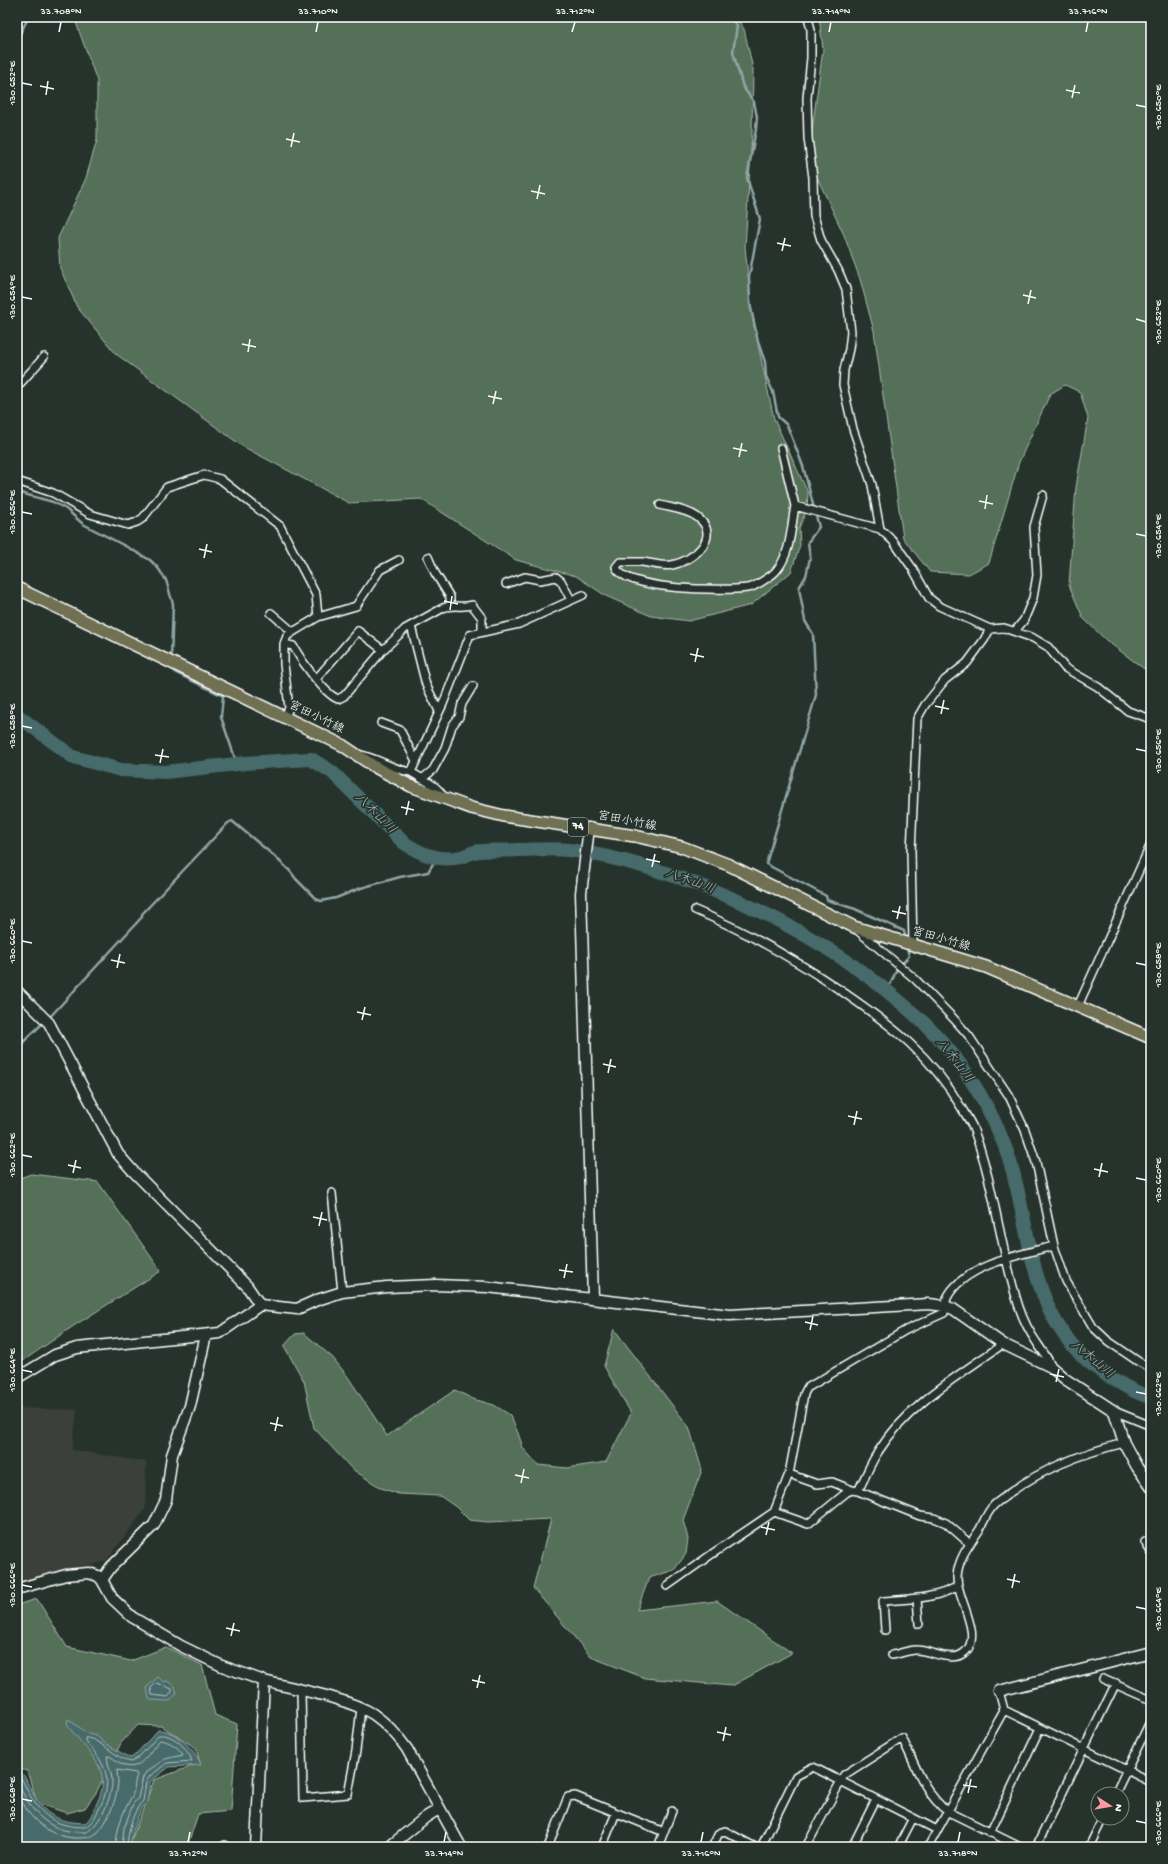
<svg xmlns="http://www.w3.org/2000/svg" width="1168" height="1864" font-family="'Gochi Hand','Klee One',sans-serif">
  <rect width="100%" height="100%" fill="#26332d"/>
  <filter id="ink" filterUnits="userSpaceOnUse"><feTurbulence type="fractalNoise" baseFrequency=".025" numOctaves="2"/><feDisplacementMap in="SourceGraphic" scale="8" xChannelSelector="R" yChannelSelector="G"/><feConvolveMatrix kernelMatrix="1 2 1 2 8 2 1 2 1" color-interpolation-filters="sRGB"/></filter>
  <g filter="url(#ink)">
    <path fill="#3b413a" d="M17 1408 77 1410 72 1450 146 1462 145 1509 106 1561 17 1586Z"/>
    <path fill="#547058" stroke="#aab8ac" d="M74 17H736L744 29 753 69 752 134 745 247 753 321 774 419 808 493 807 509 799 528 800 545 791 572 751 605 689 621 651 616 606 596 576 576 516 560 421 499 349 503 242 446 116 354 77 307 60 268 58 238 86 178 97 140V81Z
      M819 17H1151V674L1107 641 1083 618 1069 585 1076 487 1088 418 1080 392 1065 385 1050 394 1019 462 989 563 969 574 930 572 903 538 874 331 860 279 844 235 815 173 811 138 823 49Z
      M31 1174 98 1182 161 1271 75 1325 17 1365V1179Z
      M614 1329 689 1427 702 1470 683 1520 688 1539 686 1554 674 1570 649 1578 637 1610 717 1601 792 1653 732 1686 645 1678 591 1657 533 1588 551 1519 488 1522 469 1520 456 1507 440 1496 399 1494 381 1488 352 1469 314 1428 304 1381 284 1346 295 1334 304 1333 333 1358 348 1377 387 1436 455 1390 473 1399 494 1405 510 1415 518 1433 523 1448 538 1465 567 1468 606 1462 631 1413 604 1366Z
      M37 1599 67 1647 131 1661 166 1647 202 1665 215 1715 237 1724 231 1811 198 1814 187 1847H133L131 1841 154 1780 200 1763 196 1748 161 1726 138 1725 121 1743 96 1793 85 1808 67 1813 37 1803 27 1771 17 1768V1605Z"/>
    <path fill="#466b6a" stroke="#90a6a6" d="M158 1677 163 1682 167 1681 174 1685 177 1693 170 1701 151 1700 149 1699 147 1687Z
      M68 1719 88 1734 97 1736 103 1742 128 1757 131 1758 135 1755 158 1730C175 1730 196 1750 201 1765L169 1767 150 1782 147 1803 141 1808 133 1831 130 1847H17V1771C25 1773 26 1781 30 1788 43 1814 55 1822 85 1823 91 1819 93 1811 96 1805 115 1768 88 1754 69 1727L67 1723Z"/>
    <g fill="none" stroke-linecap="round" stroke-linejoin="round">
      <path stroke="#b5c4c3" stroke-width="1" d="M157 1683 172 1689V1692L168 1697 152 1695 151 1688Z
        M17 1775C23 1778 24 1785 27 1790 41 1816 55 1827 85 1827 93 1823 96 1815 100 1807 114 1779 105 1762 85 1741V1738C98 1737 117 1759 131 1762L138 1758 159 1735C173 1733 188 1749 192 1761L167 1763 150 1776 146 1782 143 1801C132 1811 128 1833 127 1847
        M17 1781C31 1813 49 1834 86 1832 100 1826 113 1795 112 1780 112 1772 107 1764 107 1756H109C115 1759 120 1764 126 1766 142 1771 151 1748 160 1740 169 1741 179 1747 183 1755L165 1759 146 1772 143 1777 138 1798 133 1804 124 1828 122 1847
        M17 1795C30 1819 48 1837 76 1838 84 1838 90 1838 97 1833 108 1823 117 1798 118 1783 118 1778 117 1774 117 1770L136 1773 137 1775C134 1781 135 1791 132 1796 123 1812 116 1829 116 1847"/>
      <path stroke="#90a6a6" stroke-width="2.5" d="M731 17 737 26 733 52 743 87 754 102 757 117 756 129 747 178 760 219 749 277 750 304 758 341 765 362 766 376 773 392 778 417 787 425 803 466 819 527 808 542 810 558 806 576 799 588 805 621 813 634 816 695 766 864 826 896 827 900 855 909 904 931 906 940
        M17 40 27 20V17
        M17 492 53 502 66 509 83 524 127 547 150 560 158 568 166 580 173 604 171 659
        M171 666 176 673 223 696 221 717 237 764
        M887 992 897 969 909 956 907 947
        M48 1019 142 917V914L228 823 232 821 273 855 290 871 296 879 316 899 321 901 336 898 361 888 400 877 428 872 437 857
        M17 1048 44 1022"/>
      <path stroke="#466b6a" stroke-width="14" d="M17 715 73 757 121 770 165 772 246 763 311 759 332 772 403 842C420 854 440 862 461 857 468 855 473 851 481 851 493 850 505 851 517 850 534 850 552 848 568 850 608 855 646 866 683 879 773 911 856 959 925 1024 959 1056 987 1101 1004 1144 1035 1226 1022 1319 1105 1374 1120 1383 1134 1393 1151 1397"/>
      <g stroke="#fff" stroke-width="10">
        <path id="street" d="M808 17 811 30V58L807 98 808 138 813 178 814 216 821 240 838 270 846 289 851 332 849 349 844 370 843 385 853 429 872 485 880 529
          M17 387 44 357
          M781 448 795 506
          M17 481 53 493 90 514 128 525 137 522 143 518 167 487 204 475 220 479 280 526 316 595 318 617 293 632 287 636 284 644V664L289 708 285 717
          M660 505C671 508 688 510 697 517 723 536 693 561 672 565 663 567 651 563 642 562 634 562 627 562 620 562L616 567C624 591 725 591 748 588 753 588 773 575 776 571 791 554 791 527 795 506L880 529 893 541 913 569 929 598 939 606 990 629 1004 628 1033 638 1048 647 1065 668 1098 687 1128 711 1151 719
          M428 557 435 573 450 597V606
          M506 584 525 577 540 580 556 577 561 581 571 600
          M271 613 293 632
          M318 617 356 606 380 570 399 560
          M411 626 426 685 439 711
          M1015 631 1024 620 1033 598 1037 575 1034 527 1043 495
          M284 644 293 646C301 660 324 694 338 699L344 696 383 650 405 629 443 608C453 604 462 608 472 605L482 618V632
          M317 678 358 631 383 650
          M381 723 400 730 416 761
          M360 755C378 758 393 770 411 772
          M422 779 433 770 445 748 452 726 459 717 462 704 473 686
          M444 798C438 785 423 780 411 772L443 704 470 635 519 624 583 595
          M695 910C747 932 796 960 843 992 891 1025 931 1055 961 1107 965 1114 970 1121 973 1128 995 1186 1000 1249 1019 1307 1023 1319 1030 1333 1037 1343 1042 1351 1049 1358 1051 1367
          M857 930 915 979 954 1019 969 1036 1009 1096 1025 1130 1036 1162 1054 1246 1066 1281 1093 1327 1108 1341 1139 1362 1151 1368
          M913 946 911 852 917 719 925 705 945 680 967 663 984 640 990 629
          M1078 1006 1151 844
          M332 1193 342 1292
          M1114 1411 1151 1426
          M789 1474 817 1484 832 1482 852 1490
          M858 1491C865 1478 870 1464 878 1452 907 1405 960 1375 1003 1344
          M774 1512 808 1524 847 1492 852 1490 858 1491 920 1516 934 1518 946 1523 969 1543
          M1145 1542 1151 1552
          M667 1586 712 1554 774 1512 789 1474 804 1394 807 1388 906 1330 944 1313C945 1309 945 1303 947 1298 963 1265 1022 1254 1054 1246
          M917 1599 919 1624
          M885 1630 883 1601C908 1599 936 1599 958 1586
          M892 1655C899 1654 908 1650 916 1650 931 1650 952 1664 965 1652 984 1636 956 1597 957 1577 958 1558 970 1544 980 1529 984 1521 987 1512 994 1505 998 1501 1004 1498 1008 1494 1042 1469 1083 1453 1124 1443
          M1103 1679 1151 1700
          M301 1690 303 1798 348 1794 356 1751 361 1708
          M1004 1710 1151 1782
          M1115 1794 1151 1720
          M990 1833 1040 1728
          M225 1845 226 1847
          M548 1847 568 1797 575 1796 664 1832
          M602 1847 616 1813
          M658 1847 672 1811
          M712 1847 719 1833 725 1831 755 1847
          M761 1847 796 1776 813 1767 937 1830
          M806 1847 844 1775 902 1738C914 1762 925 1795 947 1811L1020 1847
          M852 1847 876 1799
          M898 1847 913 1818
          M928 1847 1004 1710 999 1691
          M1036 1847 1116 1683
          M1089 1847 1103 1818"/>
      </g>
      <g stroke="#fff" stroke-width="13">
        <path id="secondary" d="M589 828 581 893 593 1299
          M17 991 49 1023 118 1154 132 1170 247 1286 260 1305
          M17 1378 55 1355 77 1348 220 1333 260 1305 297 1309 317 1300 342 1292 387 1287 436 1285 487 1287 730 1315 929 1304 945 1306 953 1309 1003 1344 1051 1367 1065 1379 1114 1411 1124 1443 1137 1467 1151 1487
          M102 1580 111 1567 154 1525 166 1500 172 1455 190 1406 206 1335
          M17 1589 66 1575 89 1573 98 1576 102 1580 112 1598 132 1617 181 1646 222 1666 264 1681 256 1847
          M264 1681C295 1689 347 1698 373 1714 386 1723 398 1736 407 1749L461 1847
          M999 1691 1151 1652
          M389 1847 426 1817 439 1809"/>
      </g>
      <g stroke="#fff" stroke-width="14">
        <path id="primary" d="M17 588 342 745 375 767 411 786 471 808 504 816 635 836 682 847 729 865 854 927 986 967 1151 1038"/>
      </g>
      <use href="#street" stroke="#26332d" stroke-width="7"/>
      <use href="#secondary" stroke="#26332d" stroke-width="10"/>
      <use href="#primary" stroke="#706f52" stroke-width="11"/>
    </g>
  </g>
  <path fill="none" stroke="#fff" stroke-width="1.5" d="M59 32 61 22M316 32 318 22M572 32 575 22M829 32 831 22M1086 32 1088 22M22 83 32 85M40 86 54 89M1066 90 1080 93M46 95 48 81M1072 98 1075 85M1136 105 1146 107M286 139 300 142M291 147 294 133M531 191 545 194M537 199 540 185M777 243 791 246M782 251 785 238M1023 295 1036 298M22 297 32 299M1028 304 1031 290M1136 319 1146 322M242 344 256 347M248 352 250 339M488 396 502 399M493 404 496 391M733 448 747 451M739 457 742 443M979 501 993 504M985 509 987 495M22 512 32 514M1136 534 1146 536M199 549 212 552M204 558 207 544M444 601 458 604M450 610 452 596M690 654 704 657M695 662 698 648M935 706 949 709M941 714 944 700M22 726 32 728M1136 749 1146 751M155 755 169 757M160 763 163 749M401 807 414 810M406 815 409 801M646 859 660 862M652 867 655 854M892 911 906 914M897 919 900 906M22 941 32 943M111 960 125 963M1136 963 1146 965M117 968 120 954M357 1012 371 1015M362 1020 365 1007M603 1064 616 1067M608 1073 611 1059M848 1116 862 1119M854 1125 857 1111M22 1155 32 1157M68 1165 81 1168M1094 1169 1108 1172M73 1173 76 1160M1099 1177 1102 1163M1136 1178 1146 1180M313 1217 327 1220M319 1226 322 1212M559 1270 573 1272M564 1278 567 1264M805 1322 818 1325M810 1330 813 1316M22 1370 32 1372M1050 1374 1064 1377M1056 1382 1059 1369M1136 1392 1146 1394M270 1423 283 1426M275 1431 278 1417M515 1475 529 1478M521 1483 524 1469M761 1527 775 1530M766 1535 769 1522M1007 1579 1020 1582M22 1585 32 1587M1012 1588 1015 1574M1136 1607 1146 1609M226 1628 240 1631M231 1636 234 1623M472 1680 485 1683M477 1688 480 1675M717 1732 731 1735M723 1741 726 1727M963 1785 977 1787M968 1793 971 1779M22 1799 32 1801M1136 1821 1146 1823M188 1842 190 1832M444 1842 446 1832M701 1842 703 1832M958 1842 960 1832"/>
  <g text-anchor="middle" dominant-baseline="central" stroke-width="3.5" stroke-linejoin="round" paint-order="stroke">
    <rect fill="#26332d" stroke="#bec2c0" stroke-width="1" x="568" y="818" width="20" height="18" rx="3"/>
    <g font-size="11" font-weight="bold" fill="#fff">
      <text x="578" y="827">74</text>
    </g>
    <g font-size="12" fill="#fff" stroke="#26332d">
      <text transform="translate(316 718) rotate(26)">宮田小竹線</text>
      <text transform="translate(627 822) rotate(11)">宮田小竹線</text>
      <text transform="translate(941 940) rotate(16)">宮田小竹線</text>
    </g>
    <g font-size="13" font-style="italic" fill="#acbcbc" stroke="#26332d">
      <text transform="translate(375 814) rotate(45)">八木山川</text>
      <text transform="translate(690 882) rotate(20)">八木山川</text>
      <text transform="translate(954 1061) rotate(52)">八木山川</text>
      <text transform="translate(1092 1360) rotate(40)">八木山川</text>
    </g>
  </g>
  <rect width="1168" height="1864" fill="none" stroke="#26332d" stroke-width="44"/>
  <g transform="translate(1110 1806) rotate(102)"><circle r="19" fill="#26332d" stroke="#7d8581"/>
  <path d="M0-3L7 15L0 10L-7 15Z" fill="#ff9aa2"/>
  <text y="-6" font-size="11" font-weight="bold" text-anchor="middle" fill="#ffffff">N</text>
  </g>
  <rect x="22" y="22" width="1124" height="1820" fill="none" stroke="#fff" stroke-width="1.5"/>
  <g font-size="10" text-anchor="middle" fill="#fff">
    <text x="61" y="14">33.708°N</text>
    <text x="318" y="14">33.710°N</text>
    <text x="575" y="14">33.712°N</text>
    <text x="831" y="14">33.714°N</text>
    <text x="1088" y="14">33.716°N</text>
    <text transform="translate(11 83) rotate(-90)" y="4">130.652°E</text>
    <text transform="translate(1157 107) rotate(-90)" y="4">130.650°E</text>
    <text transform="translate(11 297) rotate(-90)" y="4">130.654°E</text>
    <text transform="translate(1157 322) rotate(-90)" y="4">130.652°E</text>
    <text transform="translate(11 512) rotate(-90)" y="4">130.656°E</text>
    <text transform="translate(1157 536) rotate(-90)" y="4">130.654°E</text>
    <text transform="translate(11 726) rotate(-90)" y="4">130.658°E</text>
    <text transform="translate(1157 751) rotate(-90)" y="4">130.656°E</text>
    <text transform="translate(11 941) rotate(-90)" y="4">130.660°E</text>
    <text transform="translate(1157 965) rotate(-90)" y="4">130.658°E</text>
    <text transform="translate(11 1155) rotate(-90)" y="4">130.662°E</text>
    <text transform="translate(1157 1180) rotate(-90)" y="4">130.660°E</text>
    <text transform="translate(11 1370) rotate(-90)" y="4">130.664°E</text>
    <text transform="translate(1157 1394) rotate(-90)" y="4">130.662°E</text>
    <text transform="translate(11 1585) rotate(-90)" y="4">130.666°E</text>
    <text transform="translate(1157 1609) rotate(-90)" y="4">130.664°E</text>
    <text transform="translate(11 1799) rotate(-90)" y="4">130.668°E</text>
    <text transform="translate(1157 1823) rotate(-90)" y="4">130.666°E</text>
    <text x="188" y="1856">33.712°N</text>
    <text x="444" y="1856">33.714°N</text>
    <text x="701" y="1856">33.716°N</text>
    <text x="958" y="1856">33.718°N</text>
  </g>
</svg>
